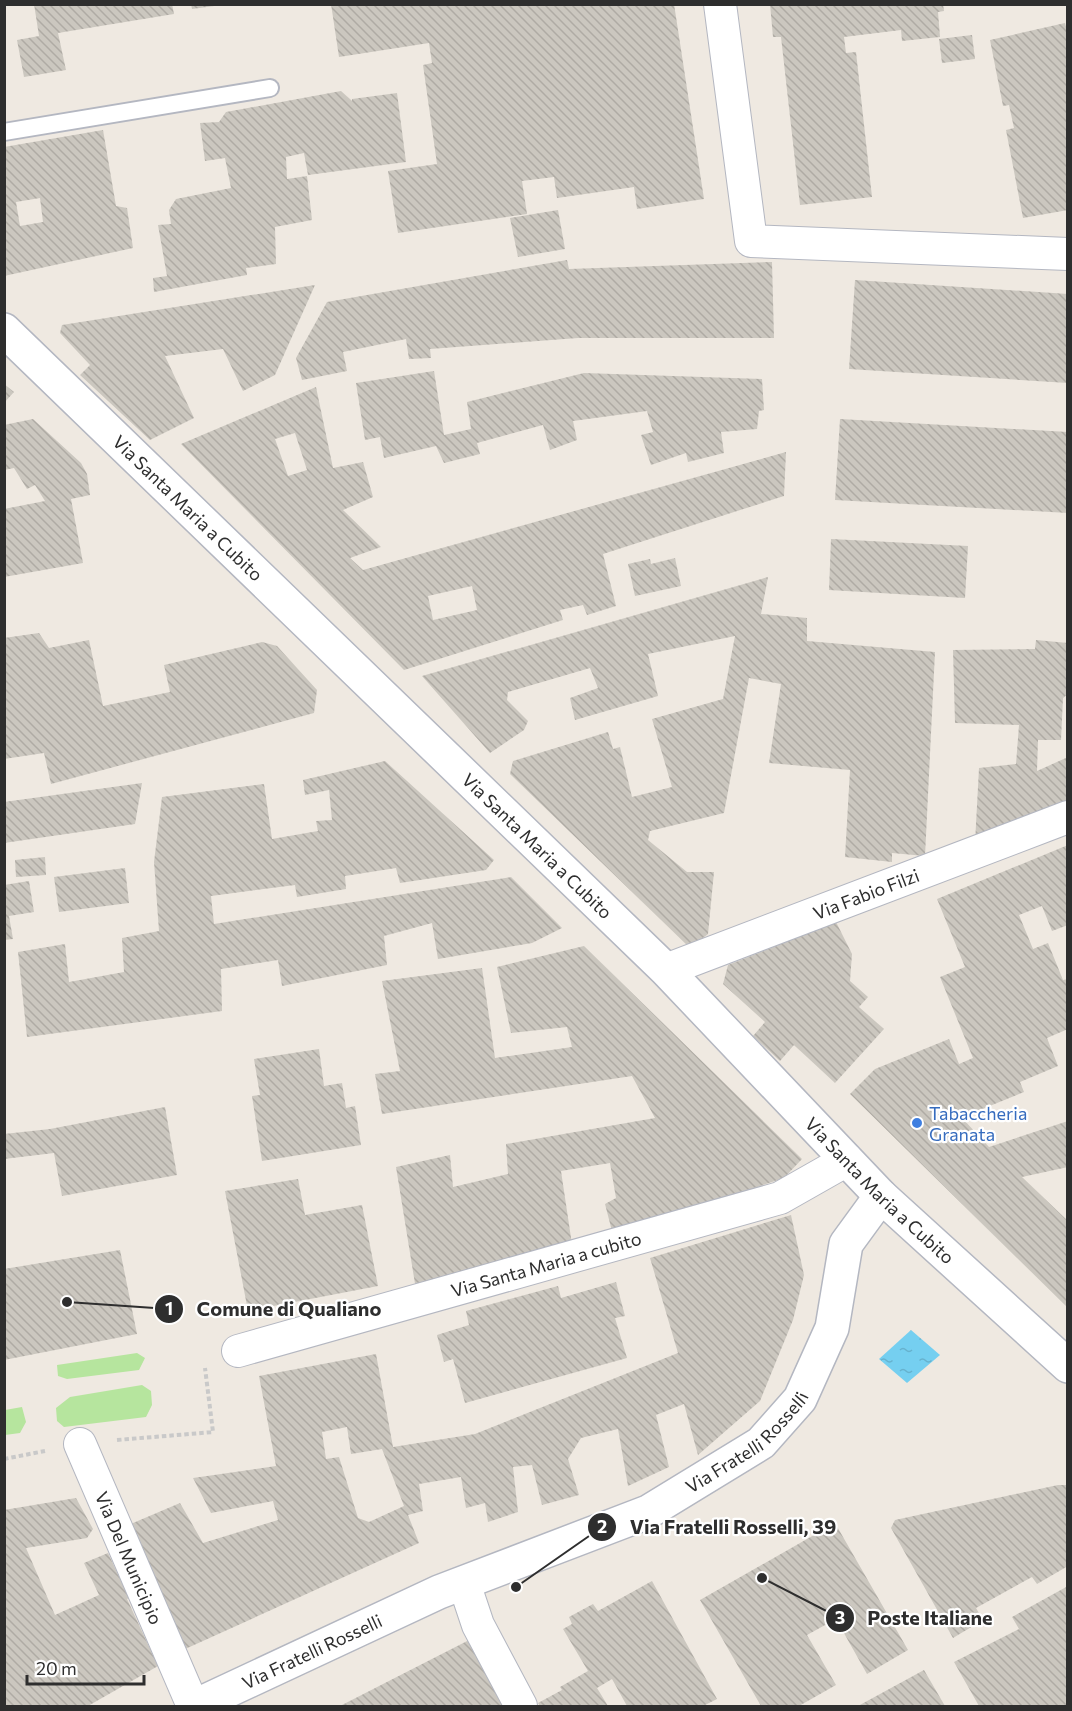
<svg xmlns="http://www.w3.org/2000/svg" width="1072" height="1711" font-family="Commissioner,sans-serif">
  <defs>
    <pattern id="water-ripples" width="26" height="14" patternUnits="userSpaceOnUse" patternTransform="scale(1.5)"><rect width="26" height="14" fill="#75cff0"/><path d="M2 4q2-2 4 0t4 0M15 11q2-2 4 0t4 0" fill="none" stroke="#66b2ce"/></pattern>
    <pattern id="building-back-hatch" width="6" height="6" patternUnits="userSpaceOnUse" patternTransform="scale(1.5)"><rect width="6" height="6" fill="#cbc7bf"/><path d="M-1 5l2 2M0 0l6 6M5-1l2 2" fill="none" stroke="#afaba4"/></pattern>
  </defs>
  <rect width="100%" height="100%" fill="#efe9e1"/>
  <path fill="#b6e59e" d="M137 1353 145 1358 139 1370 67 1379 58 1376 57 1365Z
    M142 1385 151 1391 152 1405 146 1417 64 1427 57 1421 56 1408 70 1397Z
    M22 1407 26 1422 20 1433 5 1435V1410Z"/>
  <path fill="url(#water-ripples)" d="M911 1330 940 1355 907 1383 879 1359Z"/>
  <path fill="url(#building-back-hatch)" fill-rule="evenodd" d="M34 4H172L174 14 58 33 66 70 24 77 17 40 39 36Z
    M191 4H214V6L192 9Z
    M331 4H674L704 199 637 209 634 187 557 198 554 177 522 181 527 214 398 233 388 171 437 164 423 65 432 63 429 43 339 57Z
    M770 4H943L944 11 938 12 940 37 902 41 901 30 844 37 846 53 856 52 872 197 800 205 781 37H773Z
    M1065 23 1068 34V210L1023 218 1006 130 1014 128 1009 105 1003 106 990 40Z
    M972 35 975 59 942 63 939 39Z
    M341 91 352 101V99L397 93 406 162 308 175 304 153 286 157 287 179 307 176 312 220 275 227 276 264 246 268 247 275 154 292 153 278 167 276 158 225 171 224 169 210 176 199 231 188 225 158 205 161 200 123 219 122 226 112Z
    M103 130 116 206 127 208 133 248 4 276V147ZM40 198 43 222 20 226 16 202Z
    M558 210 565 249 518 257 510 218Z
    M567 260 569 269 772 262 774 338H578L430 349 431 358 409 359 406 339 343 352 347 371 302 380 296 358 327 302Z
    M855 280 1068 294V383L849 369Z
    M315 285 275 375 243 391 223 349 165 356 194 418 150 440 80 375 90 365 60 333 62 325Z
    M434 371 444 435 471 429 467 402 584 373 762 379 764 410 759 411 757 429 721 432 724 453 688 462 686 453 651 465 641 435 653 432 647 411 573 421 577 440 550 450 543 425 477 443 480 454 444 463 436 446 384 458 380 437 365 440 356 383Z
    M4 384 14 392 4 403Z
    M316 387 333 468 363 462 373 497 343 510 381 547 350 558 363 570 786 452 784 496 603 554 616 606 587 615 583 605 560 610 563 620 404 670 181 444ZM295 433 307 470 288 476 275 439ZM472 586 477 610 433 620 428 596Z
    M33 419 81 463 87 474 90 495 71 499 83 563 4 577V509L45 501 35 485 27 489 14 468 4 470V425Z
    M840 419 1068 432V513L835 500Z
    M831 539 968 546 965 598 829 590Z
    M675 558 681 586 635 596 628 564 650 559 651 564Z
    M768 577 761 614 807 618V641L935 652 925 856 892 853V862L845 857 850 770 769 763 781 684 749 678 724 813 650 831 648 840 687 872H714L708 934 690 948 510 774 513 761 608 732 613 749 620 747 632 797 672 787 652 719 723 699 735 636 648 654 658 696 575 720 570 698 598 688 590 668 508 692 507 700 528 721 524 730 490 753 422 676Z
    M39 633 49 648 89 640 103 706 170 692 164 665 262 642 277 646 317 690 314 713 51 784 44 753 4 759V638Z
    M1036 640 1068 643V694L1063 698 1061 740H1038L1037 771 1068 757V806L975 843 979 768 1016 764 1019 725 955 723 953 650 1035 649Z
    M385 761 494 860 486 870 400 883 396 868 345 876 346 889 297 897 295 885 211 896 214 924 511 877 562 928 532 943 438 959 432 923 384 936 387 965 282 986 278 960 221 969 222 1011 27 1037 18 952 65 944 69 982 124 972 122 938 159 931 154 862 162 797 264 784 272 839 318 831 316 821 332 820 329 790 305 795 303 780Z
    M142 783 135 824 4 843V802Z
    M1068 845V925L1052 931 1042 906 1019 915 1033 949 1048 943 1063 980 1068 979V1029L1047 1038 1058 1066 1020 1082 1024 1092 970 1114 964 1120 989 1147 1068 1121V1167L1022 1177 1068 1221V1308L850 1094 875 1069 949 1039 959 1064 973 1058 940 977 965 967 937 899Z
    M45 857 46 875 16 877 15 860Z
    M125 868 129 903 59 912 54 877Z
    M29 881 34 912 9 916 13 939 4 940V885Z
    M836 922 852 954 850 981 868 997 859 1007 884 1029 835 1083 794 1045 780 1061 753 1036 765 1022 723 984 728 965Z
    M584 946 802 1159 784 1178 613 1235 605 1204 616 1198 610 1163 561 1171 573 1251 417 1296 396 1167 450 1155 453 1187 508 1174 506 1144 655 1118 632 1076 382 1114 375 1074 400 1071 382 981 482 968 495 1058 572 1047 567 1027 511 1033 497 967Z
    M319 1049 324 1086 342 1083 346 1108 355 1106 361 1145 262 1161 252 1096 260 1095 254 1059Z
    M165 1107 177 1175 62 1196 54 1153 4 1159V1134L50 1129Z
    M298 1179 305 1215 362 1205 378 1286 248 1311 225 1191Z
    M791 1215 804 1275 793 1320 760 1401 698 1455 684 1404 656 1415 669 1467 628 1486 618 1429 581 1438 568 1459 579 1495 542 1505 532 1465 513 1467 518 1512 488 1522 485 1503 466 1508 461 1477 419 1484 423 1511 408 1515 419 1543 183 1650 126 1526 180 1503 203 1543 278 1520 273 1501 211 1513 193 1478 276 1466 259 1376 376 1354 393 1447 475 1434 678 1353 650 1258ZM347 1427 351 1454 382 1449 404 1506 369 1522 358 1518 339 1457 326 1459 322 1432Z
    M120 1250 137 1334 4 1360V1269Z
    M616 1282 625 1316 615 1318 627 1358 465 1403 453 1359 444 1362 437 1335 469 1325 466 1311 558 1286 561 1298Z
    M1058 1485H1068V1566L1037 1584 1032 1577 976 1608 983 1620 953 1638 891 1528 895 1520Z
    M76 1498 93 1529 87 1538 26 1548 55 1615 99 1595 84 1563 108 1553 129 1598 127 1599 158 1666 88 1706H4V1510Z
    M835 1523 908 1650 867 1674 836 1619 807 1635 836 1685 799 1706H761L700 1600Z
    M652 1581 717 1699 703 1706H627L612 1679 597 1688 608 1706H540L538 1703 562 1690 560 1687 588 1671 563 1629 572 1624 569 1617 593 1604 598 1611Z
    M1068 1586V1706H979L954 1662 1019 1629 1012 1617Z
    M473 1638 509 1706H340Z
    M924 1670 945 1706H858Z"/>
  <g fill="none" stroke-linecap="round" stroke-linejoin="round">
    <g stroke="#b4b7c1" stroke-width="20">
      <path id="lane" d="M4 132 270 88"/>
    </g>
    <g stroke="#b4b7c1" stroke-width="34">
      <g id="street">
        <path d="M720 4 751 241 1068 254"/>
        <path id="s1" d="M666 970 1068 817"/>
        <path id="s2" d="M238 1351 780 1198 847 1160"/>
        <path id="s3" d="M80 1444 193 1706"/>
        <path d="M464 1583 478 1625 521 1706"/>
      </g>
    </g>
    <g stroke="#b4b7c1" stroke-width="36">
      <g id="secondary">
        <path id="s4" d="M4 330 666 970 881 1196 1068 1366"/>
        <path id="s5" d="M195 1706 439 1592 648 1512 761 1443 800 1399 832 1328 846 1244 881 1196"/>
      </g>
    </g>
    <path stroke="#c9c9c9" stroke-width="4" stroke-dasharray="4.5 3" stroke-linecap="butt" d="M117 1440 213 1432 205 1368
      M4 1459 45 1451"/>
    <use href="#lane" stroke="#fff" stroke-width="16"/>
    <use href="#street" stroke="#fff" stroke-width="32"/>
    <use href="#secondary" stroke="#fff" stroke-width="33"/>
  </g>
  <circle fill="#3f7fe0" stroke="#fff" stroke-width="2" cx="917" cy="1123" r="6"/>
  <g text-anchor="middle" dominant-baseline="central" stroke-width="4.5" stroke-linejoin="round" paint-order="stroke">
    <g font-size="18" fill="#2e2e2e" stroke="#fff">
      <text stroke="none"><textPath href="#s4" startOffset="256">Via Santa Maria a Cubito</textPath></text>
      <text stroke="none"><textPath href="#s4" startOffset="742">Via Santa Maria a Cubito</textPath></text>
      <text stroke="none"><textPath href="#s1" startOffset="214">Via Fabio Filzi</textPath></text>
      <text stroke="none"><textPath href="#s4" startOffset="1228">Via Santa Maria a Cubito</textPath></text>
      <text stroke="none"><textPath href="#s2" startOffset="320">Via Santa Maria a cubito</textPath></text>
      <text stroke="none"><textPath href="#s5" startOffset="615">Via Fratelli Rosselli</textPath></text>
      <text stroke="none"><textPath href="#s3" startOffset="124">Via Del Municipio</textPath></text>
      <text stroke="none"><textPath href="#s5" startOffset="129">Via Fratelli Rosselli</textPath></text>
    </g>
    <g font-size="18" fill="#366cbe" stroke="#fff" text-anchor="start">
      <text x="929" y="1113">Tabaccheria<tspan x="929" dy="21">Granata</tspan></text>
    </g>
  </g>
  <path fill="none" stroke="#2e2e2e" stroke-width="2" d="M67 1302L169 1309M516 1587L602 1527M762 1578L840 1618"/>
  <g fill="#2e2e2e" stroke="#fff" stroke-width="2">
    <circle cx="67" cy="1302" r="6"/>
    <circle cx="516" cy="1587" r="6"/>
    <circle cx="762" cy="1578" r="6"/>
    <circle cx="169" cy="1309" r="15"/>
    <circle cx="602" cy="1527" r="15"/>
    <circle cx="840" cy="1618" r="15"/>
  </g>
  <g font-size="18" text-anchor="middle" font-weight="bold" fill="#fff">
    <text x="169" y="1315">1</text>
    <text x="602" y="1533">2</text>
    <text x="840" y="1624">3</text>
  </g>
  <g font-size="20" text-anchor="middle" font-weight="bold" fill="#2e2e2e" stroke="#fff" stroke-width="4.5" stroke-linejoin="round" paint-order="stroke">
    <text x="289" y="1316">Comune di Qualiano</text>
    <text x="733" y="1534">Via Fratelli Rosselli, 39</text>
    <text x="930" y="1625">Poste Italiane</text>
  </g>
  <rect width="1072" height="1711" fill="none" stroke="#2e2e2e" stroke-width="12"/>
  <path d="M27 1675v9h117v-9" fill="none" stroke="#2e2e2e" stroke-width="3"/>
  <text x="36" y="1675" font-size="18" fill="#2e2e2e" stroke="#ffffff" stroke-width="4.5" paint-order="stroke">20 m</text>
</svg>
